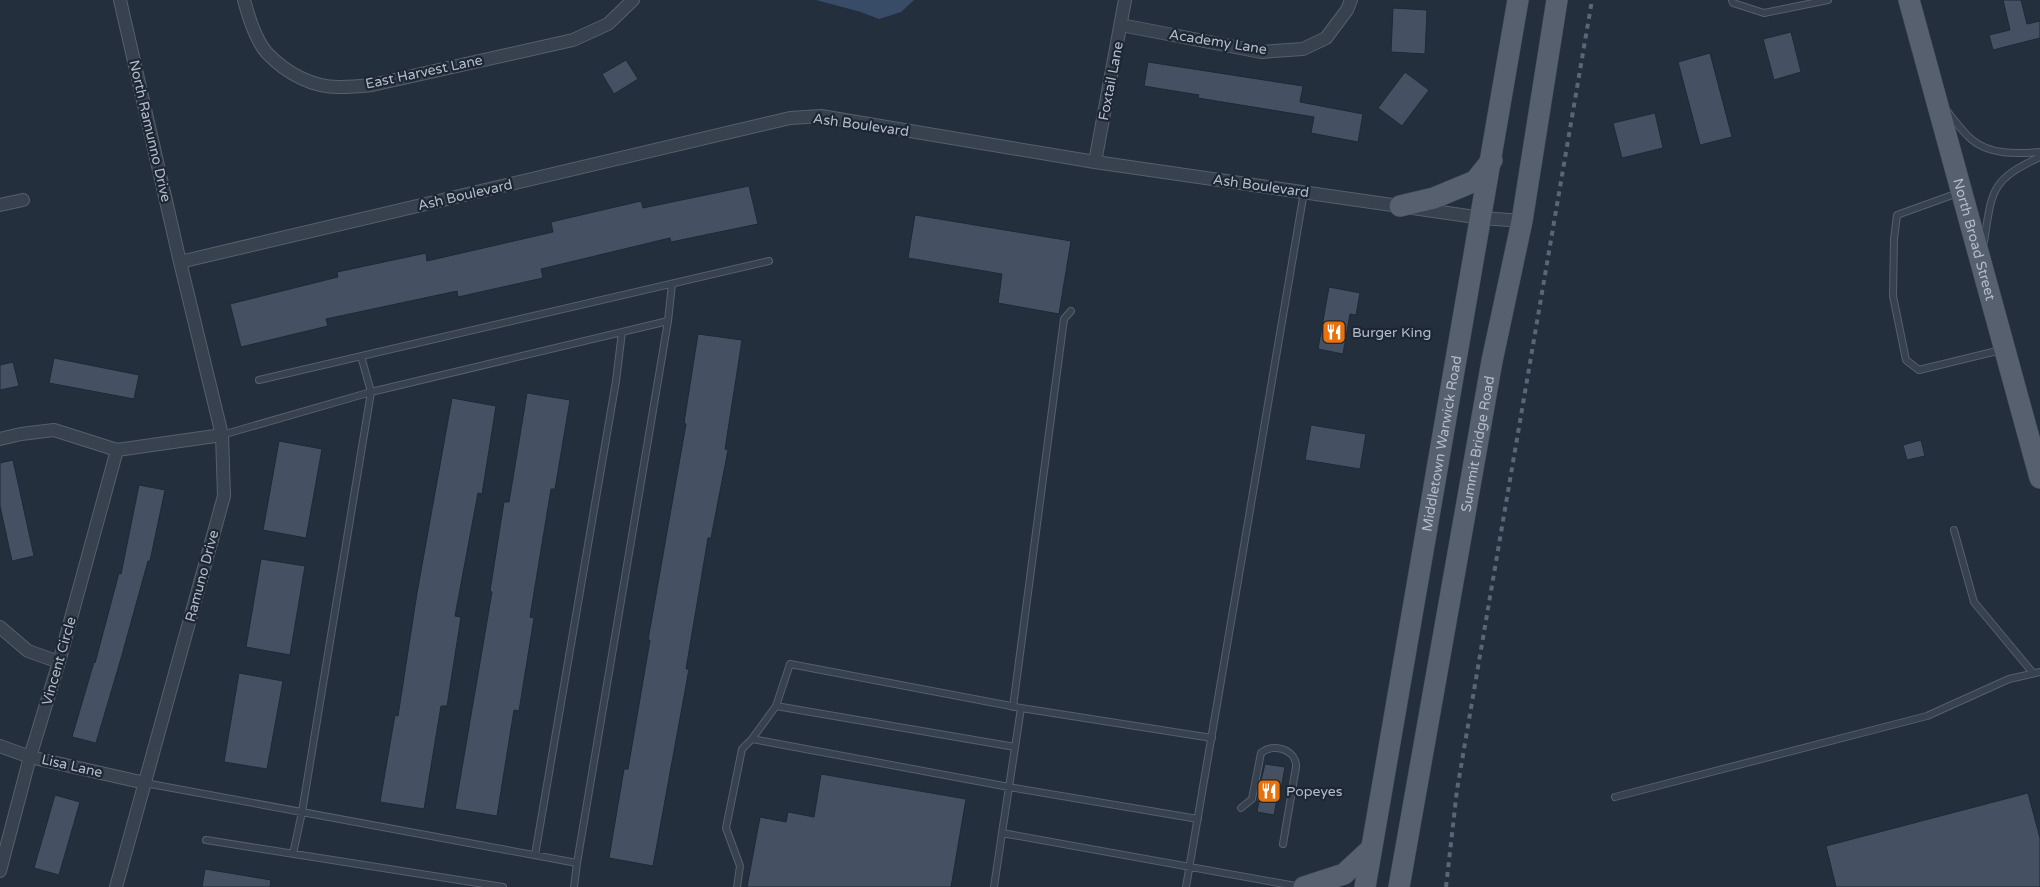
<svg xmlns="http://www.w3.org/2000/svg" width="2040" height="887" font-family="'Varela Round',sans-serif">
  <rect width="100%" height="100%" fill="#242f3e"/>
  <path fill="#394c67" d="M816 0H914L901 12 879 19 861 12Z"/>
  <path fill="#455162" stroke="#1f2835" d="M2003 0H2021L2027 24 2040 21V38L1993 50 1989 35 2010 30Z
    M1393 8 1427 10 1425 54 1391 52Z
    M1791 32 1801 72 1774 80 1763 39Z
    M1710 53 1732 137 1700 145 1678 62Z
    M626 60 638 79 614 94 602 74Z
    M1148 62 1303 86 1300 102 1363 114 1358 142 1311 133 1314 117 1198 98 1199 95 1144 86Z
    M1405 72 1429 90 1402 126 1378 108Z
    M1655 113 1663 148 1622 158 1613 123Z
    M749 186 758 224 671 242 670 238 541 269 543 278 458 297 457 291 326 319 328 326 241 347 230 304 338 277 337 272 426 253 427 261 553 232 551 222 641 201 643 208Z
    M915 215 1071 241 1059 314 998 303 1002 274 908 258Z
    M1329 287 1360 293 1356 315 1350 314 1343 354 1318 349Z
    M698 334 742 340 725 449 728 450 711 538H708L686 669H689L653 866 609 858 624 769H628L650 640H648L686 424 684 423Z
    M54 358 139 375 134 399 49 383Z
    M13 362 19 386 0 390V365Z
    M527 393 570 400 555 489H551L530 617 534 618 519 711 514 710 497 816 455 809 492 592 490 591 504 502H509Z
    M452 398 496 406 482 494 478 493 455 616 461 617 447 706H441L424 809 380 802 395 715 398 716 417 593Z
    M1311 425 1366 434 1360 469 1305 460Z
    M1921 440 1925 456 1907 460 1903 445Z
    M279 441 322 449 306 538 263 530Z
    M13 460 34 556 12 561 0 506V463Z
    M139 485 165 490 150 561H148L122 655 96 743 72 737 94 662 95 663 119 573 121 574Z
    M261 559 305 566 290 655 246 647Z
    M239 673 283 681 267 769 224 762Z
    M1265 764 1285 767 1279 800 1277 799 1274 815 1257 812 1259 801H1256Z
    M821 774 966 799 951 887H747L760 817 786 822 788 812 814 817Z
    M2028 793 2040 838V887H1836L1826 846Z
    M55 795 80 802 59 875 34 868Z
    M205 869 271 880 270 887H202Z"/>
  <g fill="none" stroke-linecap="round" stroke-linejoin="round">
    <g stroke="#565f6c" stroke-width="8">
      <path id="service" d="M1732 0 1733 3 1764 13 1828 0
        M1947 111C1954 120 1962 131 1971 139 1989 155 2017 154 2040 152
        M1958 193 1897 215 1894 239 1893 296 1906 360 1919 370 2001 350
        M1984 242C1992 191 1990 180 2040 157
        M259 380 769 261
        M222 435 371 392 668 321
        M1954 530 1974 602 2033 673
        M776 706 1015 747
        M1013 707 1064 319 1071 311
        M752 739 776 706 790 664 1021 708
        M145 783 577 863 574 887
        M1615 797 1927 716 2009 679 2040 672
        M1241 808 1252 799 1261 753C1273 742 1297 750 1296 767L1283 844
        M1002 833 1021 708 1212 738
        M206 840 503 887
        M293 854 302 812 371 392 361 356
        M535 855 616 381 622 332
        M577 863 668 321 672 284
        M737 887 740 866 726 828 742 749 752 739 1009 787 1198 819
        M994 887 1002 833 1301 887
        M1186 887 1304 192"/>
    </g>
    <g stroke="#565f6c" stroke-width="14">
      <path id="minor" d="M244 0C248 15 256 41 267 53 286 73 313 88 341 87 351 87 362 86 372 85L573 40 608 24 633 0
        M1121 25 1261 52 1303 49 1326 38 1347 10 1351 0
        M1095 162 1125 0
        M0 205 23 200
        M180 262 790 118 821 116 1095 162 1482 218 1522 221
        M0 439 21 434 54 430 117 450 222 435
        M0 627 28 651 59 662
        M0 746 30 757 145 783
        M0 871 30 757 59 662 117 450
        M116 887 224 496 222 435 180 262 120 0"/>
    </g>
    <g stroke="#414a57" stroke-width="22">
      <g id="primary">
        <path id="s1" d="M1909 0 2040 478"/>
        <path d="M1400 206 1434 198 1475 181 1492 160"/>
        <path d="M1304 887 1344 874 1371 849"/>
        <path id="s2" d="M1365 887 1518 0"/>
        <path id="s3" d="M1399 887 1492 361 1522 221 1557 0"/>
      </g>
    </g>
    <use href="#service" stroke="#38414e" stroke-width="6"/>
    <use href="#minor" stroke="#38414e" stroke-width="12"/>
    <use href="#primary" stroke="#56606e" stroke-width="21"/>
    <path stroke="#5a6575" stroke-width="4" stroke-dasharray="5 5" stroke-linecap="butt" d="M1446 887 1457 790 1592 0"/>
  </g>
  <defs>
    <g id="restaurant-square" transform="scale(1.25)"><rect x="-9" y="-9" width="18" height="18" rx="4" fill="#e8710a" stroke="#1d2633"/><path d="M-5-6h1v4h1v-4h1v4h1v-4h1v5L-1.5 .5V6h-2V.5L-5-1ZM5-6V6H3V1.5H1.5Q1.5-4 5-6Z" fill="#fff"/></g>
  </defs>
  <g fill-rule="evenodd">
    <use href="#restaurant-square" x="1334" y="332"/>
    <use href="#restaurant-square" x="1269" y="791"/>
  </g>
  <g text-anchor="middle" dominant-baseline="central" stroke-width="4.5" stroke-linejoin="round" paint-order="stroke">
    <g font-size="14" fill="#b4bcc9" stroke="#1d2633">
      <text transform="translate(1218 42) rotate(9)">Academy Lane</text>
      <text transform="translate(424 72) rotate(-12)">East Harvest Lane</text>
      <text transform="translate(1111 81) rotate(-79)">Foxtail Lane</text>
      <text transform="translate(861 125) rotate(8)">Ash Boulevard</text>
      <text transform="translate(150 131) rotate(77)">North Ramunno Drive</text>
      <text transform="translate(1261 186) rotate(8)">Ash Boulevard</text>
      <text transform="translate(465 195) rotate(-13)">Ash Boulevard</text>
      <text stroke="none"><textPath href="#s1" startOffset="248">North Broad Street</textPath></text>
      <text stroke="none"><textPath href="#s2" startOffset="450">Middletown Warwick Road</textPath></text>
      <text stroke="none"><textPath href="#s3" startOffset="450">Summit Bridge Road</textPath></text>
      <text transform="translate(202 576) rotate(-75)">Ramuno Drive</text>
      <text transform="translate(59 661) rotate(-74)">Vincent Circle</text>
      <text transform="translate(72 766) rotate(13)">Lisa Lane</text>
    </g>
    <g font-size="14" fill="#b4bcc9" stroke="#1d2633" text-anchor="start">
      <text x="1352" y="332">Burger King</text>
      <text x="1286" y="791">Popeyes</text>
    </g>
  </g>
</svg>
